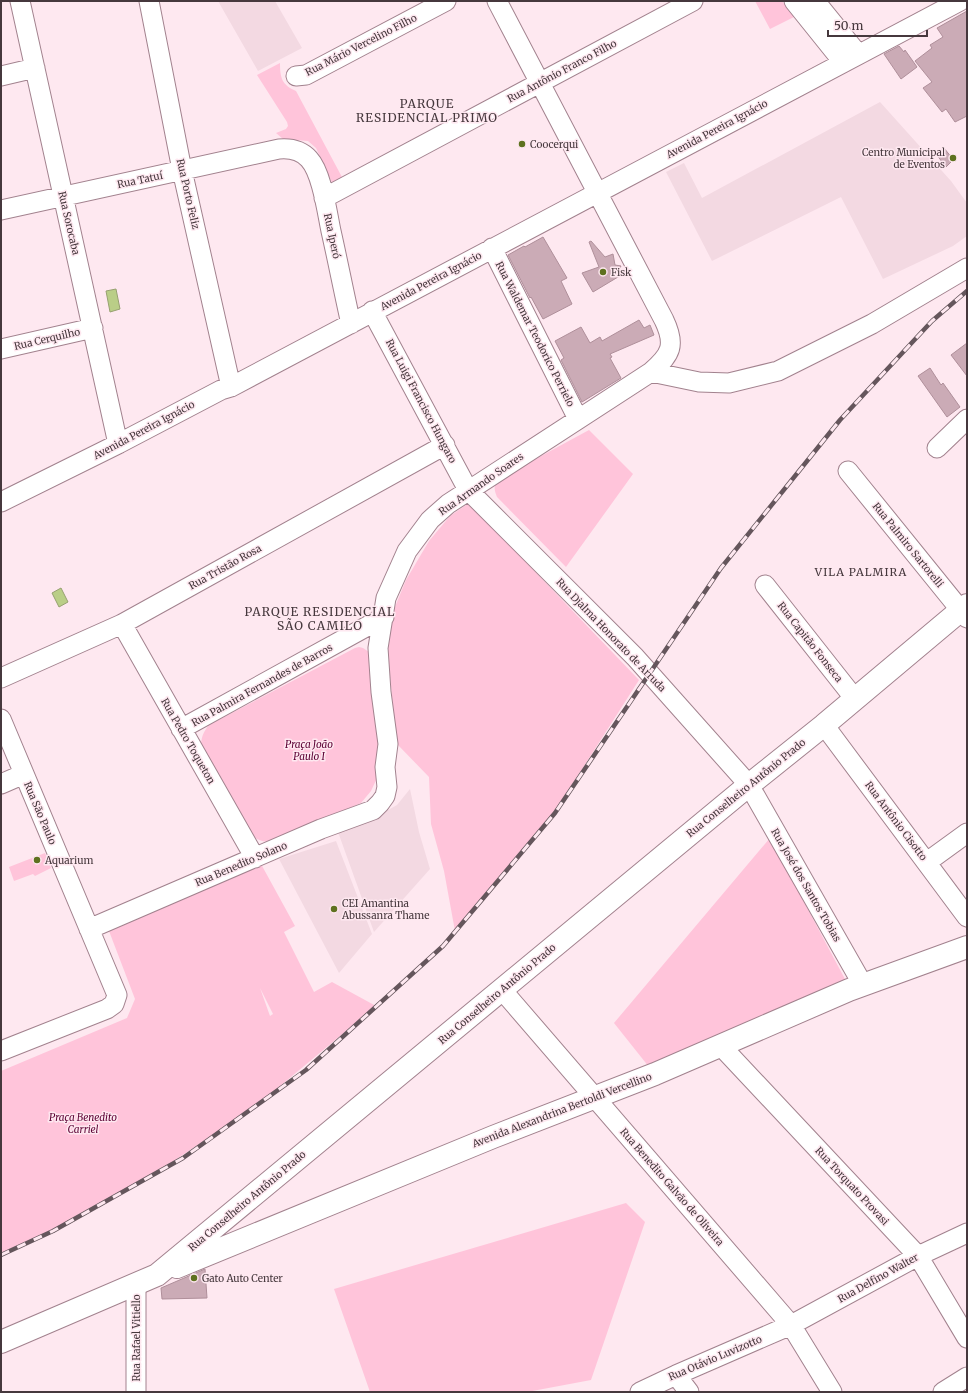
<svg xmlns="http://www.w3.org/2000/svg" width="968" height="1393" font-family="Merriweather,serif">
  <rect width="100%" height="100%" fill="#fee8f0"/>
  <path fill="#f3d9e2" d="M218 1H275L302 48 258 71Z
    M880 102 951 181 967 203V236L953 246 883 279 841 197 712 261 666 172 684 163 702 198Z
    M410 789 419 832 430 869 374 932 338 832 381 814 397 805Z
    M336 841 372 934 339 973 279 859Z"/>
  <path fill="#ffc4da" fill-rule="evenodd" d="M755 1H782L794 17 770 29Z
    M280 63C280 78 282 85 296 91L343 179 333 185 316 148 308 141 283 139 276 133 286 129 288 126 287 122 257 75Z
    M589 430 633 474 566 567 497 497C494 490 493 485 499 479Z
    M469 503 639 680 556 810 455 931 444 871 431 824 429 777 397 744 388 658 387 642 390 619 406 580 429 541 450 516Z
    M359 647 363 648 369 652 380 760 378 776 371 791 361 803 276 840C266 843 259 842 252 835L201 747C201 738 203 732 209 725L355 648Z
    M770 838 846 981 649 1067 614 1023Z
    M45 853 51 868 35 876 33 874 14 881 9 867Z
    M261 864 295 926 284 932 314 992 332 982 376 1006 255 1107 148 1178 36 1239 1 1255V1071L127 1018 135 999 109 931ZM260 988 273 1014 270 1016Z
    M626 1203 645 1222 591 1380 527 1392H370L334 1289Z"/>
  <path fill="#bace87" stroke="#97a171" d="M116 289 120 309 110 312 106 291Z
    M61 588 68 602 59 607 52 593Z"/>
  <path fill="#cbabb6" stroke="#af8f9a" d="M967 11V116L955 122 946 109 942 112 923 88 932 82 915 61 932 48 930 45 943 37 937 28Z
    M899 46 904 52 905 50 917 67 901 79 884 54Z
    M944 148 952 158 951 162 946 167 936 154Z
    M543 237 567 278 561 281 572 304 543 319 531 297 530 298 508 255 524 246 525 247Z
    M591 241 605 257 613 254 615 265 621 266 618 271 623 274 593 292 582 273 599 267 589 242Z
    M639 320 644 328 650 325 654 335 610 354 612 357 610 358 621 378 582 402 561 360 564 358 555 341 581 327 590 343 600 337 602 341Z
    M967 343V376L951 355Z
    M930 368 941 385 943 383 960 407 947 417 918 376Z
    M205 1269 207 1298 162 1299 161 1288Z"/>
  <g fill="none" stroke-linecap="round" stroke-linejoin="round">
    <g stroke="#a2828e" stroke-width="21">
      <path id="minor" d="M20 1 118 444
        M149 1 182 170 231 387
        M794 1 843 62
        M815 1 858 54
        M1 76 35 68
        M296 76 306 75 446 1
        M324 198 693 1
        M1 210 279 149C290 148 301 150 309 159 322 173 327 212 331 231 338 262 344 293 351 324
        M492 248 578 419
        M372 311 468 490 635 657 749 785 863 985
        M1 349 93 328
        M651 372 699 382 729 383 778 371 872 324 967 268
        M937 448 967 419
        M848 471 967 618
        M1 502 118 444 221 390 231 387 960 1
        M765 585 855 699
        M122 624 255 858
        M1 678 122 624 445 445
        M1 719 117 995 114 1004 107 1009 1 1051
        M824 725 967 917
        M181 729 384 617
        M1 784 24 774
        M927 862 967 833
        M89 929 321 829 373 810 380 803 385 796 387 787 385 767 388 744 381 692 378 648 386 598 407 551 430 520 448 504 651 372C671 355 676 345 664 320L497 1
        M502 990 791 1325 832 1392
        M721 1046 918 1256 967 1338
        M136 1284V1392
        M676 1375 689 1392
        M640 1392 676 1375 791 1325 918 1256 967 1233
        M943 1392 967 1377"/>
    </g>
    <g stroke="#a2828e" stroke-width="24">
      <path id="major" d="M177 1267 493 1137 655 1074 849 990 967 947
        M1 1342 157 1275 749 785 824 725 967 605"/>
    </g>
    <use href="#minor" stroke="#fff" stroke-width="19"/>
    <use href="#major" stroke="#fff" stroke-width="22"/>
    <g stroke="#65565c" stroke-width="4.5">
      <path id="rail" d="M1 1255 53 1231 183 1158 306 1070 443 946 555 813 721 568 840 420 932 321 967 291"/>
    </g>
    <use href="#rail" stroke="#fee8f0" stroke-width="3" stroke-dasharray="9" stroke-linecap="butt"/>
  </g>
  <g fill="#5e711f" stroke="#fee8f0" stroke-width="1.5">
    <circle cx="522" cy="144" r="4"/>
    <circle cx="953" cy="158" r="4"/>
    <circle cx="603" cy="272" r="4"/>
    <circle cx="37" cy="860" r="4"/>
    <circle cx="334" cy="909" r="4"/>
    <circle cx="194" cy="1278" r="4"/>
  </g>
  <g text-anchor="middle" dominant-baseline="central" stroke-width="3" stroke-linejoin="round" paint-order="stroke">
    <g font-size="10" fill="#46383d" stroke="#fee8f0">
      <text transform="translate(361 45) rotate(-27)">Rua Mário Vercelino Filho</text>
      <text transform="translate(562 71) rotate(-28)">Rua Antônio Franco Filho</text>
      <text transform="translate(717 129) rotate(-28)">Avenida Pereira Ignácio</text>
      <text transform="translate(140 180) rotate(-12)">Rua Tatuí</text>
      <text transform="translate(188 194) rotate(77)">Rua Porto Feliz</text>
      <text transform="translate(69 223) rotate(77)">Rua Sorocaba</text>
      <text transform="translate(332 236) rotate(78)">Rua Iperó</text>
      <text transform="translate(431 281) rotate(-28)">Avenida Pereira Ignácio</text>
      <text transform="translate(535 334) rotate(63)">Rua Waldemar Teodorico Perrielo</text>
      <text transform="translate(47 339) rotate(-13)">Rua Cerquilho</text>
      <text transform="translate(421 401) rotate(62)">Rua Luigi Francisco Hungaro</text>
      <text transform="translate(144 430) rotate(-28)">Avenida Pereira Ignácio</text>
      <text transform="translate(481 484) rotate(-35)">Rua Armando Soares</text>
      <text transform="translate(908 545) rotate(51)">Rua Palmiro Sartorelli</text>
      <text transform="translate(225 567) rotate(-29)">Rua Tristão Rosa</text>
      <text transform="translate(611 635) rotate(46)">Rua Djalma Honorato de Arruda</text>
      <text transform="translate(810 642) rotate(52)">Rua Capitão Fonseca</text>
      <text transform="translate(262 685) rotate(-29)">Rua Palmira Fernandes de Barros</text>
      <text transform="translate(188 741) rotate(60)">Rua Pedro Toqueton</text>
      <text transform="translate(746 788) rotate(-39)">Rua Conselheiro Antônio Prado</text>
      <text transform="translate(40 813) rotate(67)">Rua São Paulo</text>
      <text transform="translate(896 821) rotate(53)">Rua Antônio Cisotto</text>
      <text transform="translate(241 864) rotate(-23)">Rua Benedito Solano</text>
      <text transform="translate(806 885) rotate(60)">Rua José dos Santos Tobias</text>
      <text transform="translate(497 994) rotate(-40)">Rua Conselheiro Antônio Prado</text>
      <text transform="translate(562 1110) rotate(-21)">Avenida Alexandrina Bertoldi Vercellino</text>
      <text transform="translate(852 1186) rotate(47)">Rua Torquato Provasi</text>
      <text transform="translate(672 1187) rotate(49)">Rua Benedito Galvão de Oliveira</text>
      <text transform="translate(247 1201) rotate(-40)">Rua Conselheiro Antônio Prado</text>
      <text transform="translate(878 1278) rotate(-29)">Rua Delfino Walter</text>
      <text transform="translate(136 1338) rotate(-90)">Rua Rafael Vitiello</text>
      <text transform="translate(715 1358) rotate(-23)">Rua Otávio Luvizotto</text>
    </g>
    <g font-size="10" fill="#46383d" stroke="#fee8f0" text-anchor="start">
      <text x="530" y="144">Coocerqui</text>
      <text x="945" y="152" text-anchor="end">Centro Municipal<tspan x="945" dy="12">de Eventos</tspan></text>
      <text x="611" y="272">Fisk</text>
      <text x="45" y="860">Aquarium</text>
      <text x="342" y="903">CEI Amantina<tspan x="342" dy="12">Abussanra Thame</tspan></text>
      <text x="202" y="1278">Gato Auto Center</text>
    </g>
    <g font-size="10" font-style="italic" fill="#5b0033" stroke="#fee8f0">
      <text x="309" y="744">Praça João<tspan x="309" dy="12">Paulo I</tspan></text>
      <text x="83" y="1117">Praça Benedito<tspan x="83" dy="12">Carriel</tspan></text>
    </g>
    <g font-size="11" letter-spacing="1" fill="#46383d" stroke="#fee8f0">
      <text x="861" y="572">VILA PALMIRA</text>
    </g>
    <g font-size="12" letter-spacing="1" fill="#46383d" stroke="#fee8f0">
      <text x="427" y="103">PARQUE<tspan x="427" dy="14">RESIDENCIAL PRIMO</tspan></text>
      <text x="320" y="611">PARQUE RESIDENCIAL<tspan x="320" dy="14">SÃO CAMILO</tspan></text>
    </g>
  </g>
  <rect width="968" height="1393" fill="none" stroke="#46383d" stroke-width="4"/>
  <path d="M828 30v6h99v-6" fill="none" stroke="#46383d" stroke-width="2"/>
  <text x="834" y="30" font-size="12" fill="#46383d" stroke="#fee8f0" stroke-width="3" paint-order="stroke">50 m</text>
</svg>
